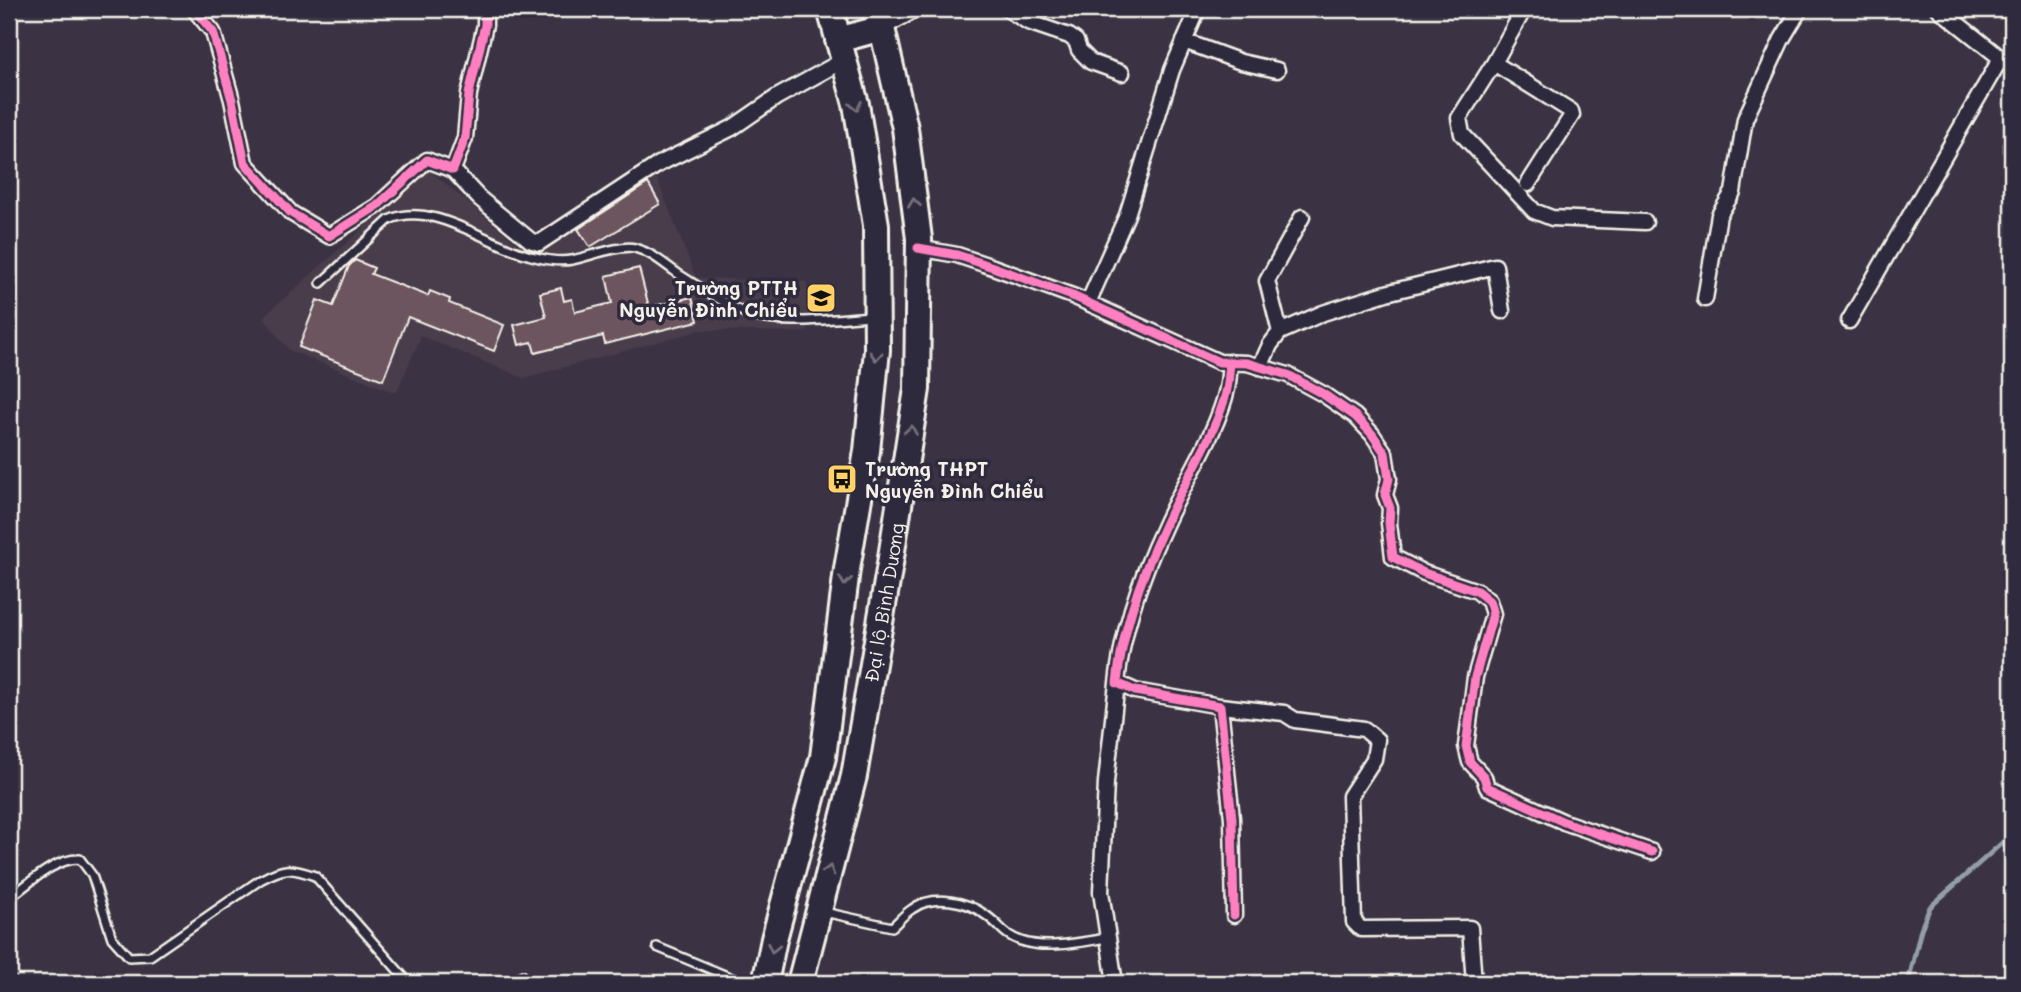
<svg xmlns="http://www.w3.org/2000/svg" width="2021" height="992" font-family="Mali,sans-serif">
  <rect width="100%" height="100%" fill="#3b3344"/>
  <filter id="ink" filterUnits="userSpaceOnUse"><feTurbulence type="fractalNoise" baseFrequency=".0143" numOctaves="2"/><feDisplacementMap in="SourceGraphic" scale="14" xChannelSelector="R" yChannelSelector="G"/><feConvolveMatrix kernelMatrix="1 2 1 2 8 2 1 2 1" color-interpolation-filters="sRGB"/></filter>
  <g filter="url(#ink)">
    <path fill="#4a3d4c" d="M429 170 521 247 536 249 654 171 696 278 807 282 808 332 701 330 524 378 421 336 396 393 289 350 263 317Z"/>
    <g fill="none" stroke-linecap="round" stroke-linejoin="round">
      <path stroke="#949ea9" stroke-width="5" d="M1908 983 1921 929 1930 907 2012 834"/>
    </g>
    <path fill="#6c555e" stroke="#f4f1e8" stroke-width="2" d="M648 183 660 204 590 247 578 229Z
      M355 260 374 268 371 274 428 296 430 291 450 299 449 303 504 325 494 351 408 317 383 380 299 347 317 300 333 306 349 266Z
      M639 268 649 307 692 297 698 321 605 344 603 336 535 353 532 342 519 345 514 325 546 317 540 293 561 288 564 301 572 299 575 312 612 303 606 276Z"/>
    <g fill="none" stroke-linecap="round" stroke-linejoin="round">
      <g stroke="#f4f1e8" stroke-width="12">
        <path id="lane" d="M321 283 389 220C433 199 492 248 535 257 547 260 560 262 572 260 588 257 621 244 635 248 653 253 665 265 680 275 701 288 723 303 745 313 778 328 836 318 872 316
          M9 898C29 884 54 858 80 859L92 875 112 938 129 957 150 956 260 880C284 867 290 867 315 876L409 983
          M824 912 892 927C899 921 904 914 912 909 933 894 967 900 987 916 1001 926 1003 935 1021 941 1047 950 1081 942 1107 938
          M657 947 744 983
          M9 976 14 983
          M513 983 522 975"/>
      </g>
      <g stroke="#f4f1e8" stroke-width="19">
        <path id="street" d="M194 9 213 32 232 100 245 163 291 213 329 236 377 206 427 160 453 170 465 138 469 94 485 25V9
          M1007 9 1028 22 1069 36 1076 41 1079 50 1091 62 1122 73
          M1524 9 1494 63 1459 118 1462 134 1534 211 1552 218 1645 222
          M1939 9 2012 67
          M882 28 917 9
          M1184 41 1241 62 1277 70
          M1494 63 1571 111 1572 115 1528 184
          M453 170 479 198 530 240 539 243 659 164 732 128 777 97 844 60
          M918 248 957 255 993 267 1075 297 1219 362 1247 363 1288 375 1323 394 1355 416 1372 434 1385 453 1389 479 1385 495 1390 508 1389 523 1393 557 1424 573 1477 591 1489 601 1493 614 1475 677 1466 746 1470 762 1484 777 1487 787 1564 822 1652 852
          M1705 299 1719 215 1733 192 1745 119 1782 39 1800 9
          M1088 303 1127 215 1172 70 1198 9
          M1849 321 2001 58
          M1280 332 1267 281 1302 217
          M1230 362C1229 371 1229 380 1227 389 1218 431 1183 484 1165 525 1142 574 1122 629 1117 683L1135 691 1220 706 1232 818 1234 915
          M1260 367 1270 345 1280 332 1323 313 1386 293 1495 266 1502 311
          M1220 706 1284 713 1295 720 1364 729 1377 740 1374 759 1350 796 1354 922 1361 929 1470 928 1474 983
          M1115 983 1101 892 1106 782 1117 683"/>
      </g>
      <g stroke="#f4f1e8" stroke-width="30">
        <g id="highway">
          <path d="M838 40 882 28"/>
          <path d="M765 983 774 939 823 757 847 569 867 451 877 350 876 225 856 104 830 9"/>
          <path id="s1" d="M800 983 854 776 890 564 917 389 919 239 905 128 882 28 875 9"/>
        </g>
      </g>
      <use href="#lane" stroke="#2f2a3d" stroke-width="7"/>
      <use href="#street" stroke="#2f2a3d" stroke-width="14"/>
      <use href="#highway" stroke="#2f2a3d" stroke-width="24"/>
      <g stroke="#2f2a3d" stroke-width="13">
        <path id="cycleway" d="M194 9 213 32 232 100 245 163 291 213 329 236 377 206 427 160 453 170 465 138 469 94 485 25V9
          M918 248 957 255 993 267 1075 297 1219 362 1247 363 1288 375 1323 394 1355 416 1372 434 1385 453 1389 479 1385 495 1390 508 1389 523 1393 557 1424 573 1477 591 1489 601 1493 614 1475 677 1466 746 1470 762 1484 777 1487 787 1564 822 1652 852
          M1230 362C1229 371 1229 380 1227 389 1218 431 1183 484 1165 525 1142 574 1122 629 1117 683L1135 691 1220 706 1232 818 1234 915"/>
      </g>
      <use href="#cycleway" stroke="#ff80c0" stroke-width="9"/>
    </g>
    <defs><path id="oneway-chevron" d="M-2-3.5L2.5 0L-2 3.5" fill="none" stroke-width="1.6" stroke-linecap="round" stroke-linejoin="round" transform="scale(1.75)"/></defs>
    <g stroke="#747079">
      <use href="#oneway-chevron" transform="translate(856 106) rotate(78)"/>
      <use href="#oneway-chevron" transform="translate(914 203) rotate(-97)"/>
      <use href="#oneway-chevron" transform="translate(876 356) rotate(94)"/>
      <use href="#oneway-chevron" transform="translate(911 430) rotate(-81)"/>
      <use href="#oneway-chevron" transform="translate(845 581) rotate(97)"/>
      <use href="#oneway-chevron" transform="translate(829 870) rotate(-75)"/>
      <use href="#oneway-chevron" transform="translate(773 948) rotate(102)"/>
    </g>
  </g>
  <defs>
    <g id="school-square" transform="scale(1.575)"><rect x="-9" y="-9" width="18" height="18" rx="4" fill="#ffd166" stroke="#2f2a3d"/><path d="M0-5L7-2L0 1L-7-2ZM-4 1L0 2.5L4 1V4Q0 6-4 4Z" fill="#111"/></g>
    <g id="bus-square" transform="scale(1.575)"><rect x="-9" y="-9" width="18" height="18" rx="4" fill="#ffd166" stroke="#2f2a3d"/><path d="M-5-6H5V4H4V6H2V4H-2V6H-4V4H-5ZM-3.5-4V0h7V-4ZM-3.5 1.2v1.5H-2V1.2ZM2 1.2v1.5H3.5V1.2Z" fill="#111"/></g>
  </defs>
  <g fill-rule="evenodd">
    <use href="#school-square" x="821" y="298"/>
    <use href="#bus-square" x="842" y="479"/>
  </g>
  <g text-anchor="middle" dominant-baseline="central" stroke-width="7" stroke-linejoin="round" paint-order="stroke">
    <g font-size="19" font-weight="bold" fill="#f4f1e8" stroke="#2f2a3d" text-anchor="end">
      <text x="798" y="287">Trường PTTH<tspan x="798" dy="22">Nguyễn Đình Chiểu</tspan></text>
      <text x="865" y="468" text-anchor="start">Trường THPT<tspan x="865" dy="22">Nguyễn Đình Chiểu</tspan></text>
    </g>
    <g font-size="19" fill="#f4f1e8" stroke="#2f2a3d">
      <text stroke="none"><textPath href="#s1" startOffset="390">Đại lộ Bình Dương</textPath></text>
    </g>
  </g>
  <rect width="2021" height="992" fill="none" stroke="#2f2a3d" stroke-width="35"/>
  <rect x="18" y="18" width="1986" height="957" fill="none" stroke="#f4f1e8" stroke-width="2.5" filter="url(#ink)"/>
</svg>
